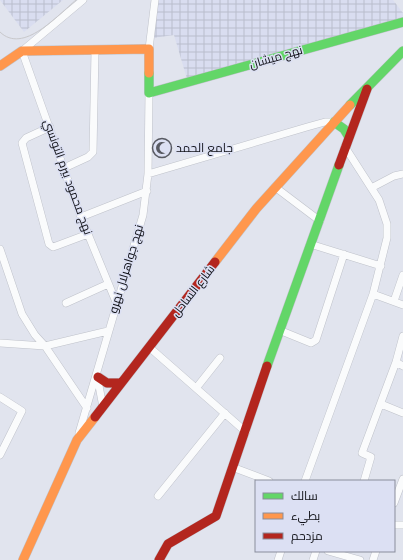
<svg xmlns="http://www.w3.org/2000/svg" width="403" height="560" font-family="'Nunito Sans',Cairo,sans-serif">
  <defs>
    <pattern id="industrial-grid" width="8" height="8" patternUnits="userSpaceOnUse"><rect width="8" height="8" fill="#d9ddf0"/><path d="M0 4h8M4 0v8" fill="none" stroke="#b9bdcd"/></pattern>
  </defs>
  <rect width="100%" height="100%" fill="#e1e4ee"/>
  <path fill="url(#industrial-grid)" d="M0 0H63L24 32Z
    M158 0H393L403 13V18L187 79 174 35 153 38Z"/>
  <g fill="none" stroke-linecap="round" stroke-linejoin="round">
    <g stroke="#bfc2ca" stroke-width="8">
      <path id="street" d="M83 0 22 51 81 217 116 302
        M149 49 155 0
        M50 127 26 138 22 143 49 244 53 247 56 246 88 234
        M64 168 88 157 93 152 95 51
        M148 174 307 127 325 122H334
        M275 187 320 221
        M373 187 394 176 403 174
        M81 217 147 191
        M310 244 381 266
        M0 249 22 314 35 335 45 346 87 408
        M373 294 403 305
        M394 301 403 275
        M66 303 108 284
        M279 330 311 343 316 340 344 254
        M0 343 45 346 108 331
        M149 347 246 432
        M396 362 403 366
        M97 375 103 407
        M197 387 220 358
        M0 397 22 411 0 455
        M381 404 403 413
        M79 433 143 215 148 174 149 93
        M232 467 269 481
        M305 481 373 294 387 238V224L379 200 345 147
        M364 481 371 457 362 453 396 362 403 336
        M158 496 225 413
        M394 503 403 479
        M394 525H403
        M328 551 360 560
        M278 560 281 551
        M313 560 316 551
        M373 560 376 551"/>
    </g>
    <g stroke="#bfc2ca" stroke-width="10">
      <path id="fast" d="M149 73V93L403 22
        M350 105 403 51
        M334 122 344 129 349 137
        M267 366 339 165"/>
    </g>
    <g stroke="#bfc2ca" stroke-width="10">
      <path id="slow" d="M0 66 22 51 149 49V73
        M215 262 256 209 350 105
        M23 560 77 440 95 417"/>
    </g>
    <g stroke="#bfc2ca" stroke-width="10">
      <path id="jam" d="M339 165 367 89
        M98 377 107 383H119
        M95 417 215 262
        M159 560 168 544 216 516 267 366"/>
    </g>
    <use href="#street" stroke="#fafbfc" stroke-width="7"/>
    <use href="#fast" stroke="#63d668" stroke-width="9"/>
    <use href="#slow" stroke="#ff974d" stroke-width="9"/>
    <use href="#jam" stroke="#b3261e" stroke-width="9"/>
    <path stroke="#c8c8cb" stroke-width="1" d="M0 32C23 55 58 15 76 0"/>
  </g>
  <defs>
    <g id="mosque-ring" transform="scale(1)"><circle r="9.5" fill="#dce0f3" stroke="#585a62" stroke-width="1.5"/><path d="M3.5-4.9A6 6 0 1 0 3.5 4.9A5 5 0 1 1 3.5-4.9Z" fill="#585a62"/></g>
  </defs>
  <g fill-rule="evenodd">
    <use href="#mosque-ring" x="162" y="148"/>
  </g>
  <g text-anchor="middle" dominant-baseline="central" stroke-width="3" stroke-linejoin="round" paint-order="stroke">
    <g font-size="12" fill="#0f1016" stroke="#dce0f3">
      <text transform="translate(276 57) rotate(-16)">نهج ميشان</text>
      <text transform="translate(68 177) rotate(70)">نهج محمود بيرم التونسي</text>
      <text transform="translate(126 269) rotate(-73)">نهج جواهرلال نهرو</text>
      <text transform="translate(193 291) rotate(-52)">شارع الساحل</text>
    </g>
    <g font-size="12" fill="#0f1016" stroke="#dce0f3" text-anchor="start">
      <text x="176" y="148">جامع الحمد</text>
    </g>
  </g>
  <rect x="255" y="480" width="140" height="72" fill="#dce0f3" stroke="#8a8d9b"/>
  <rect x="263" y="493" width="20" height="6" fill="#63d668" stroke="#8a8d9b"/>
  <text x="291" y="500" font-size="12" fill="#0f1016">سالك</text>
  <rect x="263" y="513" width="20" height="6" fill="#ff974d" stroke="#8a8d9b"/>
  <text x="291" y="520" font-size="12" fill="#0f1016">بطيء</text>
  <rect x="263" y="533" width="20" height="6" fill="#b3261e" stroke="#8a8d9b"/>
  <text x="291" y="540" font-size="12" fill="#0f1016">مزدحم</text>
</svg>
